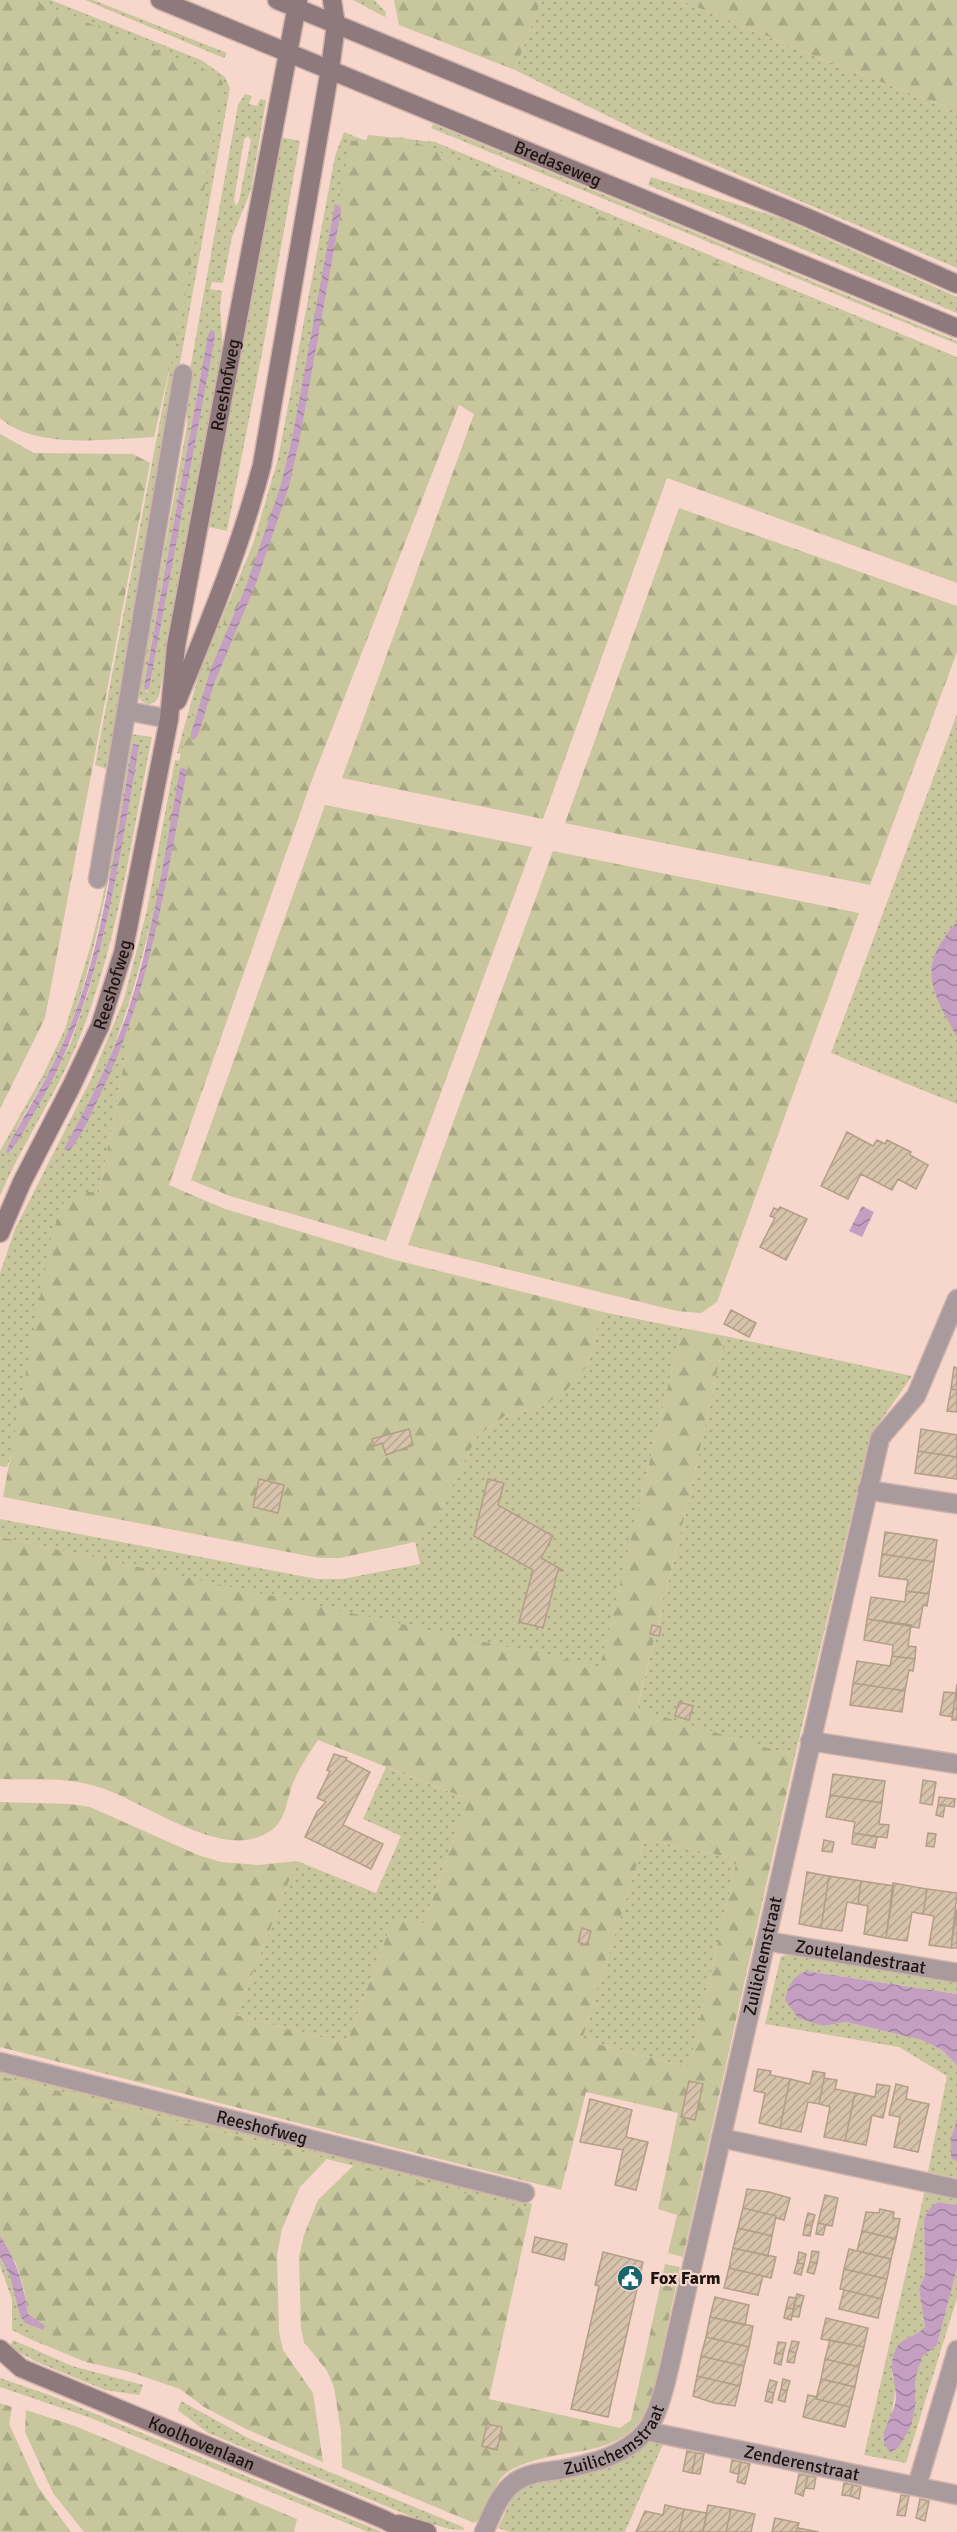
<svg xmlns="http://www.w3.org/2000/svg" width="957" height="2532" font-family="Signika,sans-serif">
  <defs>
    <pattern id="grass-dots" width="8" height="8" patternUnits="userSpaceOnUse" patternTransform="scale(1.5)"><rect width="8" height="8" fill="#c7c69c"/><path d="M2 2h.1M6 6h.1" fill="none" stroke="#aaa985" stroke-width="1.8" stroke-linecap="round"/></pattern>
    <pattern id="forest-firs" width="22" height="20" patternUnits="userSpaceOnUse" patternTransform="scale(1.5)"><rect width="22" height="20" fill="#c7c69c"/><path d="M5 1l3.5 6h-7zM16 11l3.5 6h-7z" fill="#aaa985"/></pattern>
    <pattern id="water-waves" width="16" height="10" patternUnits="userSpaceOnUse" patternTransform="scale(1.5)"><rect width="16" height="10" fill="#c49fc2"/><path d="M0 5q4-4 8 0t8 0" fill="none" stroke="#9f809c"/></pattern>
    <pattern id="building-hatch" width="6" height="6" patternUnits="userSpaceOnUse" patternTransform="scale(1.5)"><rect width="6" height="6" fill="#d7c2ab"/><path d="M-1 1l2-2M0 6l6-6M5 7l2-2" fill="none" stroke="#b8a692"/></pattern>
  </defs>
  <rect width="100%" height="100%" fill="#f7d6cc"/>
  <path fill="url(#grass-dots)" fill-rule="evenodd" d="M29 0H51L201 60 225 77 230 88 106 769 95 765 172 357Z
    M85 0H93L227 53 224 58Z
    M353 0H374L386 12 385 17Z
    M541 0H680L829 62 957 111V268L650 137 515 70Z
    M245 94 252 96 249 104 257 106 260 99 266 100 251 190 232 237 223 283 212 282 210 289 222 291 220 306 223 352 159 696 155 702 148 705 141 701 138 694 187 426V386L238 105ZM248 136 251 140 239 201 236 206 234 200 244 139ZM208 335 147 692 145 691 144 686Z
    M433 124 957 341V344L431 128Z
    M344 132 366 141 368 135 435 142 957 357V369L313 326 292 439 190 756 177 753 200 670 253 544 278 459 335 156Z
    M279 137 300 141 262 353 227 531 209 527Z
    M651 177 783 219 957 297V313L648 185Z
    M957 714V1104L831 1053Z
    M131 734 152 737C132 835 119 935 83 1029 61 1088 24 1139 0 1196V1151L44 1073 65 1029 91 945 102 901ZM109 877V909L103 936 89 990 71 1042 48 1088 10 1153 6 1151C22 1113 48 1079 64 1041 86 989 97 932 109 877Z
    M175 760 180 761C160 874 147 976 99 1081L138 991 99 1192 7 1467 0 1466V1273L15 1229 92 1077 124 999 147 910Z
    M603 1312 682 1328 600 1668 0 1537V1519L317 1579H342L420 1564 415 1542 436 1518 477 1436 505 1416 533 1408 587 1366Z
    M725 1336 912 1376 870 1436 795 1756 637 1710 690 1494Z
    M386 1767 468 1799 424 1923 388 1933 346 2044 236 2015 297 1861 376 1893 401 1836 363 1819Z
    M645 1839 737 1859 689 2067 582 2040Z
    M795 1954 957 1980V1994L806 1971 823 2026 846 2022 922 2040 942 2050 957 2065V2121L951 2137V2158L957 2162V2178L928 2172 947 2076 899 2047 765 2024 781 1956Z
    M0 2068 528 2203 526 2209 520 2208 0 2076Z
    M925 2190 957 2197V2205L938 2202 924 2218 925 2275 919 2290 925 2327 920 2333 909 2337 892 2375 896 2385 892 2412 915 2408V2380L922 2357 937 2345 957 2268V2298L906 2463 864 2455Z
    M0 2257 10 2276 20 2316 25 2323 36 2327 32 2340 12 2330V2299L0 2266Z
    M13 2340 72 2366 143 2385 139 2395 105 2390 37 2362 9 2347Z
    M0 2378 52 2396 382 2532H368L91 2418 0 2387Z
    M181 2401 250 2439 463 2527 464 2530 449 2529 420 2520 208 2433 178 2410Z
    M652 2441 663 2444 625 2532H510L498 2528 512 2498 527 2484 624 2459Z"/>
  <path fill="url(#forest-firs)" fill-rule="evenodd" d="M0 0H31L218 75 223 83 183 309 154 437C109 439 35 450 0 418Z
    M394 0H541L515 70 399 25Z
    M680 0H957V111L829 62Z
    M402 137 957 360V583L667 478 543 819 342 778 474 414 459 405 310 785 169 1185 225 1209 395 1260 603 1312 587 1366 562 1395 533 1408 505 1416 477 1436 436 1519 415 1542 340 1558H319L3 1497 52 1233 64 1202 87 1192H99L138 991 180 757 201 684 290 446 351 141Z
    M0 434 34 453 133 454 150 463 45 1018 0 1109Z
    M679 508 957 606V652L870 885 565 823Z
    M325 805 532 847 386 1241 230 1196 191 1180Z
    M553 851 859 913 717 1302 701 1313 677 1311 408 1245Z
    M682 1328 725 1336 690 1494 637 1709 795 1756 683 2257 668 2253 677 2215 658 2209 678 2113 586 2092 561 2190 0 2047V1802L70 1804 90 1807 198 1855 221 1862 258 1865 297 1861 236 2015 346 2044 388 1933C402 1915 403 1918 424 1923L468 1799 318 1740C309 1754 299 1768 293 1783 287 1798 286 1819 273 1829 225 1867 144 1799 95 1786 66 1777 31 1780 0 1779V1537L600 1667ZM645 1839 737 1859 689 2067 582 2040Z
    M0 2076 327 2159 300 2187 282 2229 277 2255 279 2332 283 2350 313 2393 323 2462 246 2429 204 2407 180 2389 130 2372 86 2362 32 2340 36 2327 42 2330 28 2314 24 2289 16 2264 0 2236Z
    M354 2165 526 2209 528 2203 532 2204 489 2399 620 2428 631 2420 665 2264 680 2267 652 2398C627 2467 562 2441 509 2471 491 2482 491 2512 474 2523L342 2468 341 2432 334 2387 327 2371 304 2342 301 2329 299 2257 304 2235 318 2200Z
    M0 2403 12 2407 9 2424 38 2487 71 2532H0Z
    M26 2410 75 2426 297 2519 294 2532H84L53 2493 25 2432Z"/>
  <path fill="url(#water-waves)" d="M335 204 340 206 341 211 299 442 288 490 255 586 215 681 198 735 194 740 191 739V733L211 668 246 586 280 488 292 439Z
    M211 330 214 331 215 336 149 688 145 691 144 686 208 335Z
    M133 744 139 745 136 764C115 882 99 1003 37 1108 28 1122 20 1141 8 1154L6 1151 12 1138C30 1106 49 1075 64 1041 104 948 115 843 133 744Z
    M184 768 187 770C166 882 150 993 100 1095 91 1114 82 1136 69 1151L64 1149C88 1105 112 1059 128 1011 154 933 165 851 180 769Z
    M957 922V1037C931 990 916 967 957 922Z
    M862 1206 874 1212 862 1237 849 1231Z
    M806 1971 957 1994V2065L942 2050 922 2040 846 2022 823 2026 798 2018 785 2000C788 1986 792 1977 806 1971Z
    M957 2121V2162L951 2158V2137Z
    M938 2202 957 2205V2268L937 2345 922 2357 915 2380V2408L911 2426 898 2448 890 2452C875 2435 891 2422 895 2404 899 2385 886 2367 896 2349 902 2337 916 2337 925 2327L919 2289 925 2275 924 2218 931 2207Z
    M0 2236C16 2259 24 2286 28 2314L45 2326 43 2330 25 2323 20 2316 10 2276 0 2257Z"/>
  <path fill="url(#building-hatch)" stroke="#b29e87" stroke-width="1.5" d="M847 1132 873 1146 877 1140 885 1144 887 1140 911 1152 910 1155 928 1165 916 1189 898 1179 892 1190 861 1174 848 1199 821 1186Z
    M780 1207 807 1219 786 1260 760 1247 775 1218 770 1216 774 1208 778 1210Z
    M731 1310 756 1323 749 1337 724 1324Z
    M954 1367 957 1368V1390L951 1389Z
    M951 1389 957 1390V1412L947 1411Z
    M409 1429 413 1445 386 1455 382 1443 374 1446 372 1439Z
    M921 1429 957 1435V1457L918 1451Z
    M918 1451 957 1457V1479L915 1473Z
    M259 1479 284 1485 278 1513 253 1507Z
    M488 1479 504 1483 498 1505 553 1536 541 1558 564 1571 558 1570 543 1628 519 1622 533 1570 474 1536Z
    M885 1532 937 1540 934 1562 882 1554Z
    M882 1554 934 1562 929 1594 906 1591 908 1580 879 1576Z
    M906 1591 929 1594 927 1606 923 1605 919 1628 867 1619 871 1597 905 1602Z
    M867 1619 911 1625 908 1646 916 1647 915 1659 892 1656 893 1645 864 1640Z
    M652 1625 661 1627 659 1636 650 1634Z
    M892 1656 915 1659 913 1671 909 1670 905 1691 853 1683 857 1661 890 1666Z
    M853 1683 905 1691 902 1712 850 1705Z
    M957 1684V1720H952Z
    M944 1692 956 1693 952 1717 940 1715Z
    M679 1702 693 1706 689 1720 675 1716Z
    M334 1754 347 1758 346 1760 370 1772 343 1825 383 1844 371 1869 305 1837 317 1812 326 1802 317 1798 330 1771 327 1770Z
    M833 1774 885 1781 882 1803 830 1795Z
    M923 1780 936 1782 932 1805 920 1803Z
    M830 1795 882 1803 879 1824 889 1825 887 1838 853 1833 855 1822 826 1817Z
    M939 1797 955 1799 954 1807 938 1805Z
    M938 1805H945L943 1817 936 1815Z
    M853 1833 877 1837 875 1848 852 1844Z
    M928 1833 936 1834 934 1847 926 1846Z
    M824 1840 834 1842 832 1852 822 1851Z
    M807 1872 829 1876 821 1928 799 1924Z
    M829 1876 861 1881 858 1904 847 1902 842 1931 821 1928Z
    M861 1881 894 1886 886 1938 864 1934 868 1906 858 1904Z
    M893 1883 927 1889 923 1914 912 1912 907 1941 886 1938Z
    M927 1889 957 1893 951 1948 929 1945 934 1916 923 1914Z
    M957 1909V1948H951Z
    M582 1928 591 1931 587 1945 578 1942Z
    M758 2069 771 2071 770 2075 790 2079 780 2128 759 2123 765 2093 754 2091Z
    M813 2071 825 2073 819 2104 808 2102 801 2132 780 2128 790 2079 810 2084Z
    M824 2078 837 2080 835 2089 855 2093 845 2141 824 2137 830 2107 819 2104Z
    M689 2081 703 2084 695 2120 681 2117Z
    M877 2084 890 2086 883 2118 872 2115 866 2145 845 2141 855 2093 875 2097Z
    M896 2084 908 2087 906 2099 929 2104 918 2152 894 2147 900 2117 889 2115Z
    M590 2099 632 2110 626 2137 648 2142 636 2190 615 2185 623 2150 580 2142Z
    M747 2189 769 2192 790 2198 784 2220 776 2218V2216L743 2208Z
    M825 2195 838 2198 832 2226 818 2223Z
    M743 2208 776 2216 772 2236 738 2228Z
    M880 2209 894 2212 893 2218 900 2219 896 2239 862 2231 866 2212 879 2213Z
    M808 2213 815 2215 812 2226 805 2224Z
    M818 2223 826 2225 823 2235 816 2234Z
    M805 2224 812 2226 810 2236 803 2235Z
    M738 2228 772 2236 768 2256 733 2248Z
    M862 2231 896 2239 891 2259 857 2251Z
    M535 2237 567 2244 564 2260 532 2252Z
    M733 2248 776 2257 771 2278 729 2268Z
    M849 2249 891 2259 887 2279 844 2269Z
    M812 2251 819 2252 817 2263 810 2262Z
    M603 2252 643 2262 608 2417 571 2409 599 2286 595 2285Z
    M799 2252 806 2254 804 2264 797 2263Z
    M810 2262 817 2263 814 2274 807 2272Z
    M797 2263 804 2264 801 2275 794 2273Z
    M729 2268 763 2276 758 2295 724 2288Z
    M844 2269 887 2279 882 2299 840 2289Z
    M844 2290 882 2299 878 2318 839 2309Z
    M797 2294 804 2296 801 2307 794 2305Z
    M715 2297 749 2305 745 2325 710 2317Z
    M789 2297 796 2298 794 2309 786 2308Z
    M794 2305 801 2307 799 2317 792 2316Z
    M786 2308 794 2309 791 2320 784 2318Z
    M710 2317 753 2326 749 2347 706 2337Z
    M826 2318 868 2328 864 2347 821 2339Z
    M706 2337 749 2347 744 2366 701 2356Z
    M830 2340 864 2347 859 2367 825 2359Z
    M792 2341 799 2342 796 2353 789 2351Z
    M778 2342 786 2343 783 2354 776 2353Z
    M789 2351 796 2353 794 2363 787 2362Z
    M776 2353 783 2354 781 2365 774 2363Z
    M701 2356 744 2366 740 2386 697 2376Z
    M825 2359 859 2367 855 2387 821 2379Z
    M697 2376 740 2386 735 2406 714 2403 693 2396Z
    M783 2379 790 2381 787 2391 781 2389Z
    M821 2379 855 2387 850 2407 816 2399Z
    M770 2380 777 2382 774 2393 767 2391Z
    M781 2389 787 2391 785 2402 778 2400Z
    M767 2391 774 2393 772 2403 765 2401Z
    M808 2395 817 2397 816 2399 850 2407 845 2427 803 2417Z
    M487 2424 502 2427 497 2450 482 2446Z
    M687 2451 696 2453 692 2473 683 2471Z
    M696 2453 704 2454 700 2474 692 2473Z
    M732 2460 741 2462 738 2474 730 2472Z
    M741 2462 750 2464 745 2484 737 2482Z
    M799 2474 808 2476 803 2496 795 2493Z
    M808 2476 816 2477 814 2489 805 2488Z
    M844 2483 853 2485 850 2496 842 2495Z
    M853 2485 861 2487 859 2499 850 2496Z
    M901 2495 909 2496 905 2516 897 2515Z
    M920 2499 929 2501 925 2521 916 2518Z
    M665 2505 684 2509 679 2532H636L645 2511 663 2515Z
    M708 2505 731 2509 726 2532H703Z
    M684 2509 707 2513 703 2532H679Z
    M731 2509 755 2514 751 2532H726Z
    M775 2518 799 2523 796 2532H772Z
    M797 2528H798L819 2532H796Z"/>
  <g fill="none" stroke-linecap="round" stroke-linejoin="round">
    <g stroke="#d0b3aa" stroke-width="21">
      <g id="street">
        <path d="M128 711 169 719"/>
        <path d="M98 879 183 374"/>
        <path d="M867 1490 957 1504"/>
        <path d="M810 1741 957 1764"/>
        <path id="s1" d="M766 1941 957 1973"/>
        <path id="s2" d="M0 2062 525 2193"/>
        <path d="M721 2138 957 2189"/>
        <path id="s3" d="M646 2431 957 2495"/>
        <path d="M917 2486 957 2350"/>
        <path id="s4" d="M484 2532C492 2514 499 2494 515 2482 528 2473 544 2472 559 2470 590 2464 623 2457 645 2432 663 2412 672 2351 679 2324L880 1438 916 1396 957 1299"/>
      </g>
    </g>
    <g stroke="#d0b3aa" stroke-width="21">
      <g id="secondary">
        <path id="s5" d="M160 0 957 328"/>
        <path d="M277 0 808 218 957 284"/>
        <path d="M177 701C209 623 241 546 262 465L330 69 336 25 332 0"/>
        <path id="s6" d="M0 1233 22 1182 71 1087 100 1026 123 953 169 719 176 646 298 0"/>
        <path id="s7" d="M0 2349 21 2368 383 2519 408 2532"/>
        <path d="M399 2524 427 2532"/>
      </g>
    </g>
    <use href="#street" stroke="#a89a9d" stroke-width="18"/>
    <use href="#secondary" stroke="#8e797d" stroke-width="18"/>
  </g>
  <defs>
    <g id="civic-disc" transform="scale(1.35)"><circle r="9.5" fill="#18646f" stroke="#f7d6cc"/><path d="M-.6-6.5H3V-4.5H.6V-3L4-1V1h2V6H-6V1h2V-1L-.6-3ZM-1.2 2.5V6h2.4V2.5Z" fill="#fff"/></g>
  </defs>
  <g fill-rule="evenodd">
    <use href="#civic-disc" x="630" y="2278"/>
  </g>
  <g text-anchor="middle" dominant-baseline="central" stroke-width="4.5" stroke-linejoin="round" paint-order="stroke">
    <g font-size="18" fill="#1f1410" stroke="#f7d6cc">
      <text stroke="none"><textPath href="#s5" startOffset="430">Bredaseweg</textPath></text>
      <text stroke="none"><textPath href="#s6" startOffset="884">Reeshofweg</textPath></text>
      <text stroke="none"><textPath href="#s6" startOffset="273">Reeshofweg</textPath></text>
      <text stroke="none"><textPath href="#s4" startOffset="693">Zuilichemstraat</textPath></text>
      <text stroke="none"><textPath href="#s1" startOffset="96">Zoutelandestraat</textPath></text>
      <text stroke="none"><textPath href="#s2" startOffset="270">Reeshofweg</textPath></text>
      <text stroke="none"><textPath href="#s4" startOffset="171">Zuilichemstraat</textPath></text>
      <text stroke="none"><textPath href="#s7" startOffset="224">Koolhovenlaan</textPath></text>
      <text stroke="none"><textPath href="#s3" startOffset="159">Zenderenstraat</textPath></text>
    </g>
    <g font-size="18" font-weight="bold" fill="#1f1410" stroke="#f7d6cc" text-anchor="start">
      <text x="650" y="2278">Fox Farm</text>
    </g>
  </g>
</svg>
